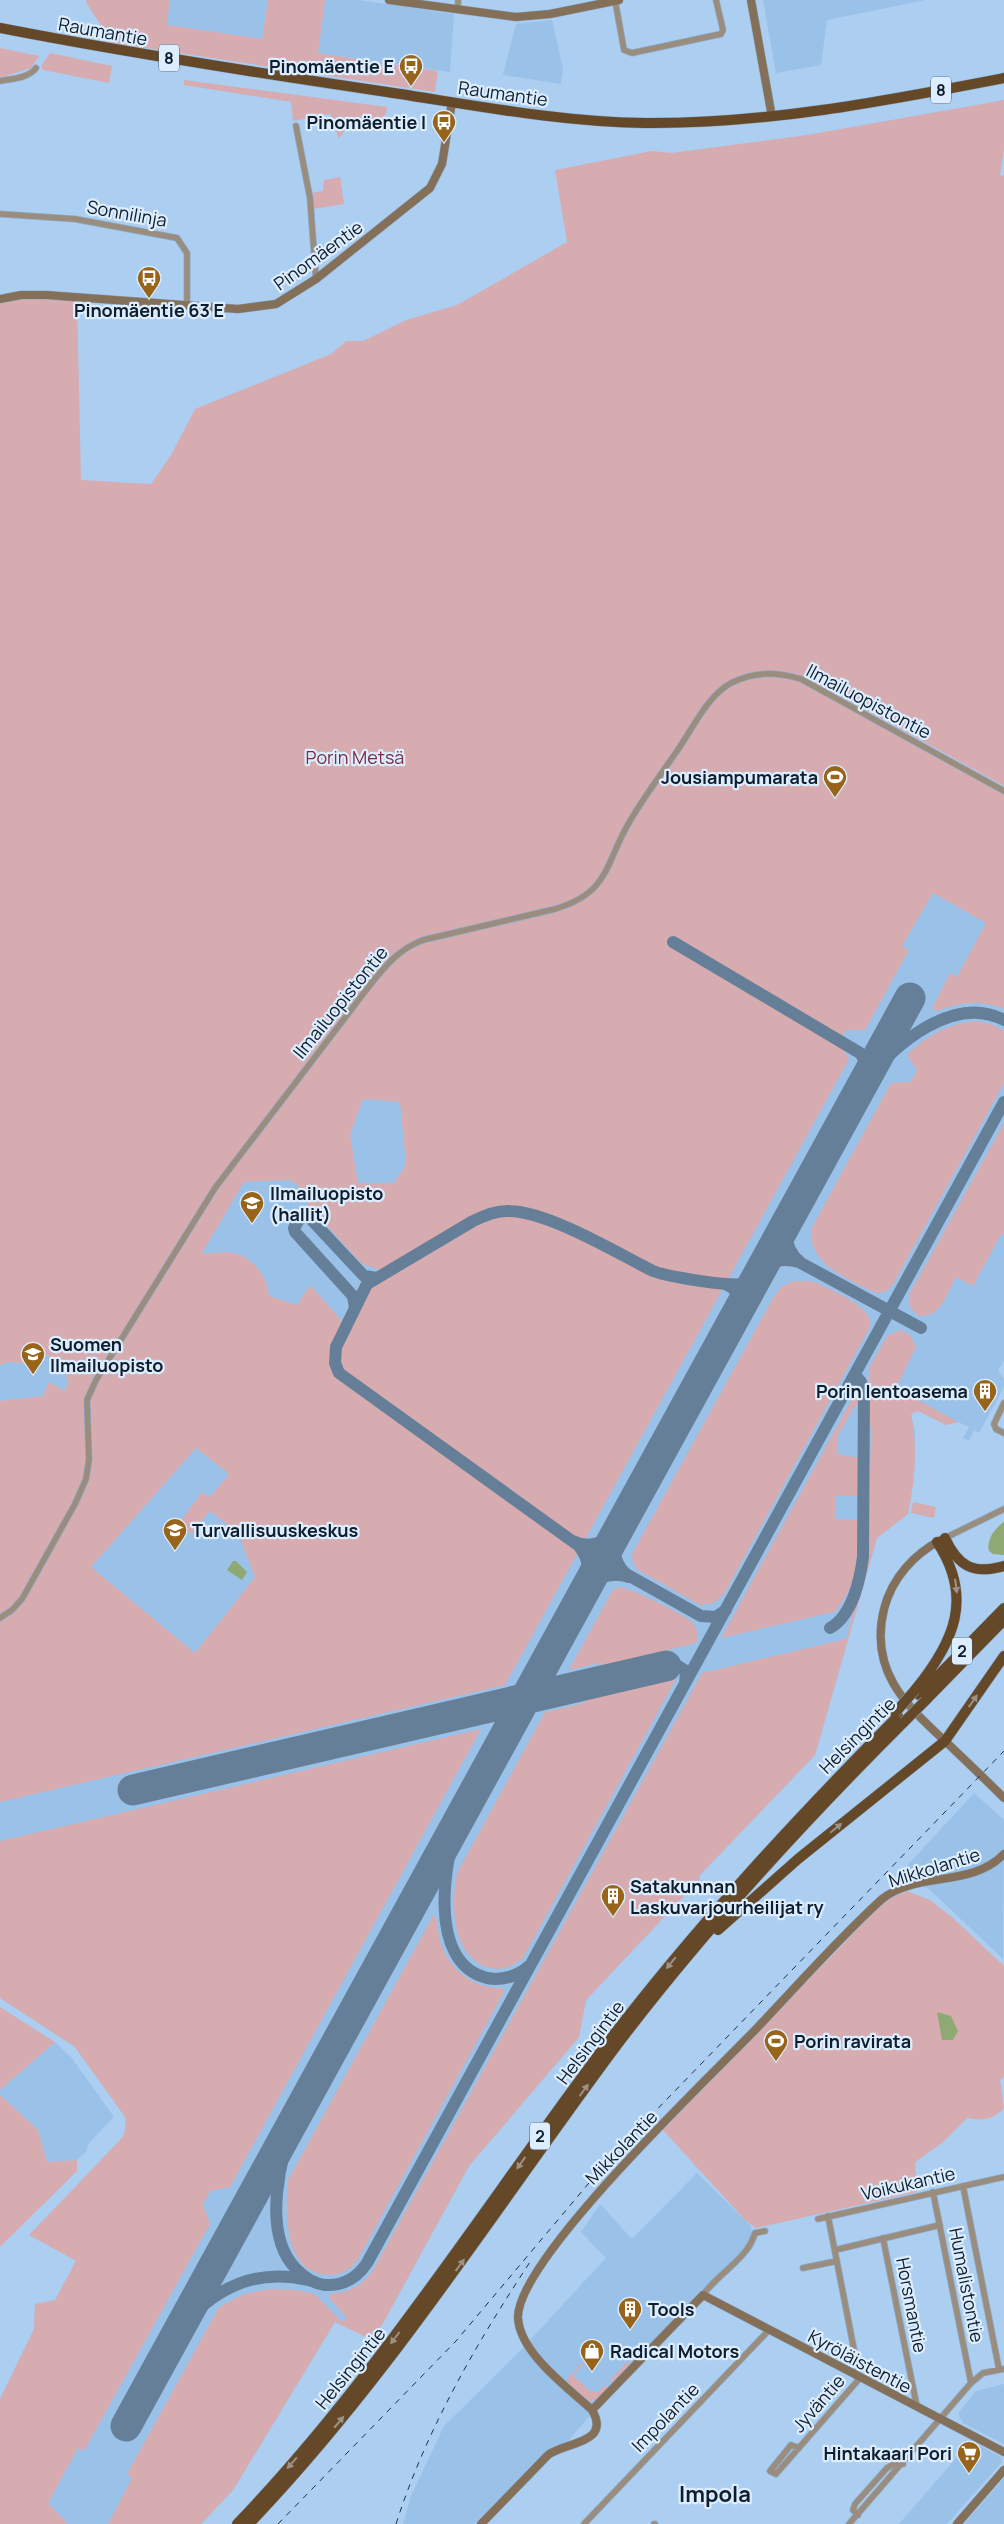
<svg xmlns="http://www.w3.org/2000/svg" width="1004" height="2524" font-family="Manrope,sans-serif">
  <rect width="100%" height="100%" fill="#accef1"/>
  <path fill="#9ac1e8" d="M170 0H268L262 39 166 25Z
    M325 0H359L454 14 450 72 318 53Z
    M763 0H926L827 20 821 65 776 73Z
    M552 20 563 69 561 84 503 75 516 24Z
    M1004 804V1361L998 1370 1004 1379V1387L979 1433 974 1430 969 1441 963 1438 969 1427 967 1426 958 1422 946 1425 918 1411 911 1414 915 1432V1460L908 1514 877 1538 815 1755 700 1875V1879L586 2000 579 2037 469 2166 382 2325 335 2322 233 2490 201 2524H0V2399L34 2329 35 2305 55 2300 142 2140 75 2047 0 1998V1635L106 1405 278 1119 357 1183 350 1135 374 1068Z
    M34 1351 54 1358 63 1368 68 1381 65 1391 50 1382 43 1396 0 1401V1365L9 1362 30 1364Z
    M974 1793 1004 1820 1003 1959 928 1888 893 1881Z
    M55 2042 71 2057 114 2117 89 2143 86 2152 77 2160 47 2162 38 2130 0 2095V2090Z
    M697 2173 751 2226 754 2247 604 2400 568 2441 551 2447 474 2524H403L411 2496 444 2426 519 2352 606 2258 581 2232 600 2204 632 2239Z
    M1004 2384V2444L963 2423 959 2416V2412L976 2391Z
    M971 2441 1001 2457 1002 2462 947 2524H899Z
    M1004 2478V2524H964Z"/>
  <path fill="#d6acb1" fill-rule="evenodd" d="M86 0H170L167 25 262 39 268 0H325L318 53 438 71 435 92 107 42C109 31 90 13 86 0Z
    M0 48 39 56 31 68 0 78Z
    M50 53 112 66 109 83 43 70 41 66Z
    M184 80 388 107 378 131H344L339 139 330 114 293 121 291 102 184 85Z
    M1004 100V149L1000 176 1004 175V786L835 693 833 696 1004 792V1009C980 999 960 1003 937 1011L932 1008 950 973 957 977 986 923 933 893 902 946 909 950 865 1030H846L839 1043 849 1059 505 1685 0 1802V1401L43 1396 49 1382 65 1391 68 1381C60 1361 55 1358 34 1351L30 1364 10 1362 0 1365V303L22 298 77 301 81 480 151 484 171 455 195 409 331 354 346 341H363L406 320 457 305 567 242 555 170 652 151 671 153 807 135ZM363 1099 400 1102 406 1164 394 1183H358L350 1135ZM290 1180 306 1192 304 1198 307 1200 306 1203 362 1264 377 1269 381 1278 368 1291 350 1327 341 1320 310 1285 297 1305 269 1296C268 1277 254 1258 234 1253 224 1251 212 1254 202 1253L244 1182ZM196 1448 229 1474 210 1497 202 1492 179 1523 191 1534 210 1511 238 1533 255 1577 195 1653 91 1567Z
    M340 177 344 204 313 209 311 193 323 191 324 180Z
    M978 1021 993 1025 1004 1031V1083L892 1286 885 1292 875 1293C848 1278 809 1266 811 1229L891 1083 910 1082 917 1070 907 1055C925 1036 952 1022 978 1021Z
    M1004 1123V1235L1001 1234 973 1286 956 1277C947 1293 940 1321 917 1315L909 1306 910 1293Z
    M794 1281H810L817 1283C832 1291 875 1307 870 1327L724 1594 714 1603 700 1605 638 1570 633 1563 632 1554 773 1298 781 1287Z
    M900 1330 910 1335 916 1347 896 1388 958 1422 946 1425 918 1411 911 1414C918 1447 915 1481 908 1514L877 1538 815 1755 700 1875V1879L586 2000 579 2037 469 2166 382 2325 370 2339 335 2322 233 2490 201 2524H108L132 2478 127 2474 219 2307 244 2294 270 2289 297 2290 315 2294 342 2322 347 2318 329 2298V2294C348 2293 362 2286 373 2270L702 1673 846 1639 868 1557 871 1431 868 1402 869 1368 887 1336Z
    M856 1396 861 1399V1405H856L853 1409 837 1437 838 1454 859 1458V1496H836V1519L858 1520C858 1554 859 1586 834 1612L721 1638 852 1399Z
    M913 1502 936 1507 934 1518 911 1513Z
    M619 1587C629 1587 688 1616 694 1624 698 1630 698 1637 696 1643L600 1667 599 1663 569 1670 612 1591Z
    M676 1679 523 1958C495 1982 465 1963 457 1931 453 1913 453 1891 457 1873L545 1712 584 1703 585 1700Z
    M481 1729 230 2187 210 2191 203 2204 210 2224 84 2451 78 2448 48 2503 68 2524H0V2399L34 2329 35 2304 55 2300 76 2261 29 2235 120 2140C126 2133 126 2127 125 2117L75 2047 0 1998V1841Z
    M907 1891 930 1900 953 1918 1004 1966V2076L1000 2080 1004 2108C993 2120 983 2121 967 2118L942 2143 915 2162 917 2192 756 2228 745 2220 663 2130 877 1909 891 1898Z
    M434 1914C438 1923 438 1934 441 1944 450 1971 476 1990 504 1988V1992L358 2259C351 2269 342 2275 329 2275 283 2274 285 2212 288 2180Z
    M0 2007 55 2042 0 2090Z
    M0 2095 38 2130 47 2162 77 2160V2171L0 2247Z
    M592 2353 593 2355 573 2375 591 2392H598L605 2385 609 2388 598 2400 588 2401 568 2383 567 2379Z
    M632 2361 634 2363 614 2384 610 2380 627 2362 629 2364Z"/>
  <path fill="#8fa974" d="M1004 1522V1555L993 1554 989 1551C986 1540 995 1528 1004 1522Z
    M233 1561H236L247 1572 242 1580 227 1570Z
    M937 2012 951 2016 958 2031 953 2040H942Z"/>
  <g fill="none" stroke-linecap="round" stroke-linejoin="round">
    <path stroke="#667f98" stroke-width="12" d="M673 942 860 1053 867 1064 866 1079
      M866 1081C896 1043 954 994 1004 1020
      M791 1215C783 1233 785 1250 801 1263
      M725 1284C739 1289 741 1300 737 1313
      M355 1308 353 1296 295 1232 294 1228 302 1215 306 1214 364 1276 377 1278
      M619 1528C612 1545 612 1561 626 1574L701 1616 716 1617 726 1610
      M573 1541C589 1549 606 1543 618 1530
      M585 1590C590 1574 590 1560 579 1546L339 1373 335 1363 336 1347 367 1284 473 1221C485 1215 497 1210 510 1211 549 1212 617 1253 653 1271 669 1277 734 1288 749 1283 768 1276 765 1253 799 1262L921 1328
      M585 1590C598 1576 612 1571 629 1577
      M830 1628C852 1616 860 1580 863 1557L864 1391 861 1382 855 1375
      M675 1664 686 1671 685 1683
      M460 1817C444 1858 426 1963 487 1978 502 1981 518 1976 529 1966
      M298 2112C281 2153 260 2232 296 2269 304 2277 314 2284 325 2285 344 2286 357 2278 367 2263L1004 1102
      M177 2332C211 2290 253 2267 308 2280"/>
    <path stroke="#667f98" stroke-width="31" d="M133 1790 666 1666
      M126 2426 910 998"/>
    <g stroke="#8dabc9" stroke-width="7">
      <path id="street" d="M458 0V10
        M615 0 624 50 632 53 721 34 723 30 716 0
        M0 81C11 79 29 78 36 68
        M296 126 310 198 316 279
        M0 214 75 219 177 238 187 253V306
        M1004 1403 994 1424 996 1429 1004 1433
        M945 1538 1004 1509
        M0 1618 12 1610 22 1599 75 1504 86 1479 89 1460 87 1400 96 1380 215 1188 370 985C386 965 399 949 423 940L555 909C611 892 604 864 630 821 644 797 661 774 677 751 692 730 707 696 731 683 755 671 776 672 801 679L1004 791
        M963 2186 999 2369
        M933 2192 971 2383
        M828 2216 858 2370 856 2376
        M818 2219 1004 2177
        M883 2238 917 2407
        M835 2250 940 2225
        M803 2268 837 2261
        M703 2295C717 2274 748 2259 755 2233L765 2231
        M799 2448 791 2445 770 2471 776 2474 860 2378
        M858 2515 853 2510 855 2504 887 2468 894 2464H903
        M584 2524 769 2330
        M654 2524H655
        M849 2524 971 2383 983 2373 1004 2369"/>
    </g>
    <g stroke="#8dabc9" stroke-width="9">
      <path id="secondary" d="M389 0 516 17 550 14 619 0
        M751 0 772 117
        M0 299 21 295H46L238 309 276 304 316 279 430 188 442 164 452 102
        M941 1540C914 1554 892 1578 884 1609 869 1671 905 1704 946 1742 966 1761 985 1779 1004 1798
        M592 2410 703 2295 1004 2452
        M481 2524 548 2455C564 2442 612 2444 592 2410 567 2387 520 2353 518 2318 516 2260 710 2077 756 2029 797 1986 838 1939 882 1899 918 1871 971 1888 1004 1854
        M957 2524 1004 2470"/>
    </g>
    <g stroke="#8dabc9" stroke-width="11">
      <path id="highway" d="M0 28C128 53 258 73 387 92 473 105 559 122 645 123 767 124 885 101 1004 78
        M945 1538C958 1566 973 1575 1004 1566
        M915 1690C954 1642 974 1598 937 1542
        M919 1695 1004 1608
        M925 1701 1004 1620
        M718 1930 798 1859 945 1741 1004 1656
        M237 2524C377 2378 484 2207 605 2046 694 1929 794 1821 898 1716
        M249 2524C389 2378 496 2207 617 2045 704 1930 802 1824 904 1722"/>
    </g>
    <use href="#street" stroke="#9b8d7e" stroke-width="5.5"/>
    <use href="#secondary" stroke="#847059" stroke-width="8"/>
    <use href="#highway" stroke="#644827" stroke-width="10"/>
    <path stroke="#21303f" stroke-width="1" stroke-dasharray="6 6" stroke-linecap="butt" d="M278 2524 456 2341 610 2158 1004 1751
      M396 2524C426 2430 476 2344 530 2262"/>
    <g stroke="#8dabc9" stroke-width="11" stroke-linecap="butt">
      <path id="highway-bridge" d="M895 1713 915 1690
        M904 1722 925 1701"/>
    </g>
    <use href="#highway-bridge" stroke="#644827" stroke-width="10"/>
  </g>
  <defs><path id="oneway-solid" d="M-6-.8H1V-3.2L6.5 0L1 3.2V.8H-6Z" transform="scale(1.25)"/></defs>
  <g fill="#9a9288">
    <use href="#oneway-solid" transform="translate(956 1586) rotate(83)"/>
    <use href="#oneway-solid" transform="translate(973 1701) rotate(-55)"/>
    <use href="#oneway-solid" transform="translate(836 1828) rotate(-39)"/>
    <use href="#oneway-solid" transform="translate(671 1963) rotate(129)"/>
    <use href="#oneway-solid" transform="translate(584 2090) rotate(-54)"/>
    <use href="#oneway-solid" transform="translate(521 2163) rotate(125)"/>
    <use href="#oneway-solid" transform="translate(460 2265) rotate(-54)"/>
    <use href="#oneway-solid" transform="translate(395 2338) rotate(127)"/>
    <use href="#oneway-solid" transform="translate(339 2422) rotate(-50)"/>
    <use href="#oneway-solid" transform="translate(292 2463) rotate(131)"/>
  </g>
  <defs>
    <g id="bus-pin" transform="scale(1.25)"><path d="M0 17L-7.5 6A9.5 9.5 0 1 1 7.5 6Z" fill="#98641a" stroke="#dbedff"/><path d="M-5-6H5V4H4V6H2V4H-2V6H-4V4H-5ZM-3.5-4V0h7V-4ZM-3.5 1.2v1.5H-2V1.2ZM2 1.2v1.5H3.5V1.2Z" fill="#fff"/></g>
    <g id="stadium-pin" transform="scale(1.25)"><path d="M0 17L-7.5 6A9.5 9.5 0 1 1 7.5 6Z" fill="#98641a" stroke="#dbedff"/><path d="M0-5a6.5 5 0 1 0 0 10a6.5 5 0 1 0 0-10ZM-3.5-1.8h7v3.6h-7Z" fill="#fff"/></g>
    <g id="university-pin" transform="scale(1.25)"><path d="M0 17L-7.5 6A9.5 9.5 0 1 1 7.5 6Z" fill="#98641a" stroke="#dbedff"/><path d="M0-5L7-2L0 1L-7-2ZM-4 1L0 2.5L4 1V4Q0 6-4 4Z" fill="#fff"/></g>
    <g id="school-pin" transform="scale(1.25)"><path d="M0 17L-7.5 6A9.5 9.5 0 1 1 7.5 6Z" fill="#98641a" stroke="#dbedff"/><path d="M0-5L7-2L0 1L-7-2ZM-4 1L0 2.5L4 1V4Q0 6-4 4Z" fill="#fff"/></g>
    <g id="building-pin" transform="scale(1.25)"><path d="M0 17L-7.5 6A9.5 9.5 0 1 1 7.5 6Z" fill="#98641a" stroke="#dbedff"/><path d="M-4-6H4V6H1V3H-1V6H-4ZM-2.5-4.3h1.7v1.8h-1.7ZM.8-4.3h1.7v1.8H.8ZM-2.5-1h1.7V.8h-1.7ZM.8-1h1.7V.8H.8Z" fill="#fff"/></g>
    <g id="shop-pin" transform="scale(1.25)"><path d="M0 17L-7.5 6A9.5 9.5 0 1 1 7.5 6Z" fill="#98641a" stroke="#dbedff"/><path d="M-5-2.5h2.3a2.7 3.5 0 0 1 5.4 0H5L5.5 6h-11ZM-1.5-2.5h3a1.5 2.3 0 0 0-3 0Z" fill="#fff"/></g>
    <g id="supermarket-pin" transform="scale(1.25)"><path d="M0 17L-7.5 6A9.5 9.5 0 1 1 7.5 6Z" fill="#98641a" stroke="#dbedff"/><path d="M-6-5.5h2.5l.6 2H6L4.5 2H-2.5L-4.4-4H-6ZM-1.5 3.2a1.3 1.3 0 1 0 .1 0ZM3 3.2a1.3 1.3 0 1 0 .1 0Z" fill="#fff"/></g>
  </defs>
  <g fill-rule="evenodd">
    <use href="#bus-pin" x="411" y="66"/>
    <use href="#bus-pin" x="444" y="122"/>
    <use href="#bus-pin" x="149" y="278"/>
    <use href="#stadium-pin" x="835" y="777"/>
    <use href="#university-pin" x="252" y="1203"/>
    <use href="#school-pin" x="33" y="1354"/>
    <use href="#building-pin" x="985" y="1391"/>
    <use href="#university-pin" x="175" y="1530"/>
    <use href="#building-pin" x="613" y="1896"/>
    <use href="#stadium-pin" x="776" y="2041"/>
    <use href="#building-pin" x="630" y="2309"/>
    <use href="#shop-pin" x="592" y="2351"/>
    <use href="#supermarket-pin" x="969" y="2453"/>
  </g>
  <g text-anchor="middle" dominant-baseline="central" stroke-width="4.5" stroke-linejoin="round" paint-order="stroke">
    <g fill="#dbedff" stroke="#4d5b6a" stroke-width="1">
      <rect x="159" y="44.5" width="20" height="27" rx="4"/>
      <rect x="931" y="76.5" width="20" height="27" rx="4"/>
      <rect x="952" y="1637.5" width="20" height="27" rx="4"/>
      <rect x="530" y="2122.5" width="20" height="27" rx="4"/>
    </g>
    <g font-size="16" font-weight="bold" fill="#101d2a">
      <text x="169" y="58">8</text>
      <text x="941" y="90">8</text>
      <text x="962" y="1651">2</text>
      <text x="540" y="2136">2</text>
    </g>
    <g font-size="18" fill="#101d2a" stroke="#dbedff">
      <text transform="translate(103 31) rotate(10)">Raumantie</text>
      <text transform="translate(503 93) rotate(8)">Raumantie</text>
      <text transform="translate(127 213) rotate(10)">Sonnilinja</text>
      <text transform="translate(318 255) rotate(-36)">Pinomäentie</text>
      <text transform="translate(869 701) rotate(28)">Ilmailuopistontie</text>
      <text transform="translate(340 1002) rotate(-51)">Ilmailuopistontie</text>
      <text transform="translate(857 1735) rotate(-45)">Helsingintie</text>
      <text transform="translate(934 1867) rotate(-17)">Mikkolantie</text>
      <text transform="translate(590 2042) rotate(-53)">Helsingintie</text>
      <text transform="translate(621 2147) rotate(-46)">Mikkolantie</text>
      <text transform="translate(908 2183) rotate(-13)">Voikukantie</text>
      <text transform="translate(967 2285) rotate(79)">Humalistontie</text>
      <text transform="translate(912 2305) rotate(79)">Horsmantie</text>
      <text transform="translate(860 2361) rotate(28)">Kyröläistentie</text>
      <text transform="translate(350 2368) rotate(-51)">Helsingintie</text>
      <text transform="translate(818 2403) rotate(-49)">Jyväntie</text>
      <text transform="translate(665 2417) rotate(-46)">Impolantie</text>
    </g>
    <g font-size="18" font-weight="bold" fill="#101d2a" stroke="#dbedff" text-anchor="start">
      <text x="394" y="66" text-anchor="end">Pinomäentie E</text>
      <text x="426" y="122" text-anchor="end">Pinomäentie I</text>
      <text x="149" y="310" text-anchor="middle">Pinomäentie 63 E</text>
      <text x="818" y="777" text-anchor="end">Jousiampumarata</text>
      <text x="270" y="1193">Ilmailuopisto<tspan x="270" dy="21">(hallit)</tspan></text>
      <text x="50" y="1344">Suomen<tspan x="50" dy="21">Ilmailuopisto</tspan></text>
      <text x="968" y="1391" text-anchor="end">Porin lentoasema</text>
      <text x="192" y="1530">Turvallisuuskeskus</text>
      <text x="630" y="1886">Satakunnan<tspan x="630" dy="21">Laskuvarjourheilijat ry</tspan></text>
      <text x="794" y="2041">Porin ravirata</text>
      <text x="648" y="2309">Tools</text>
      <text x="610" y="2351">Radical Motors</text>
      <text x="952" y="2453" text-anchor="end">Hintakaari Pori</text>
    </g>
    <g font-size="18" fill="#7c2d3f" stroke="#dbedff">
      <text x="355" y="757">Porin Metsä</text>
    </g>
    <g font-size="22" font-weight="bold" fill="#101d2a" stroke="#dbedff">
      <text x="715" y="2494">Impola</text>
    </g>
  </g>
</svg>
